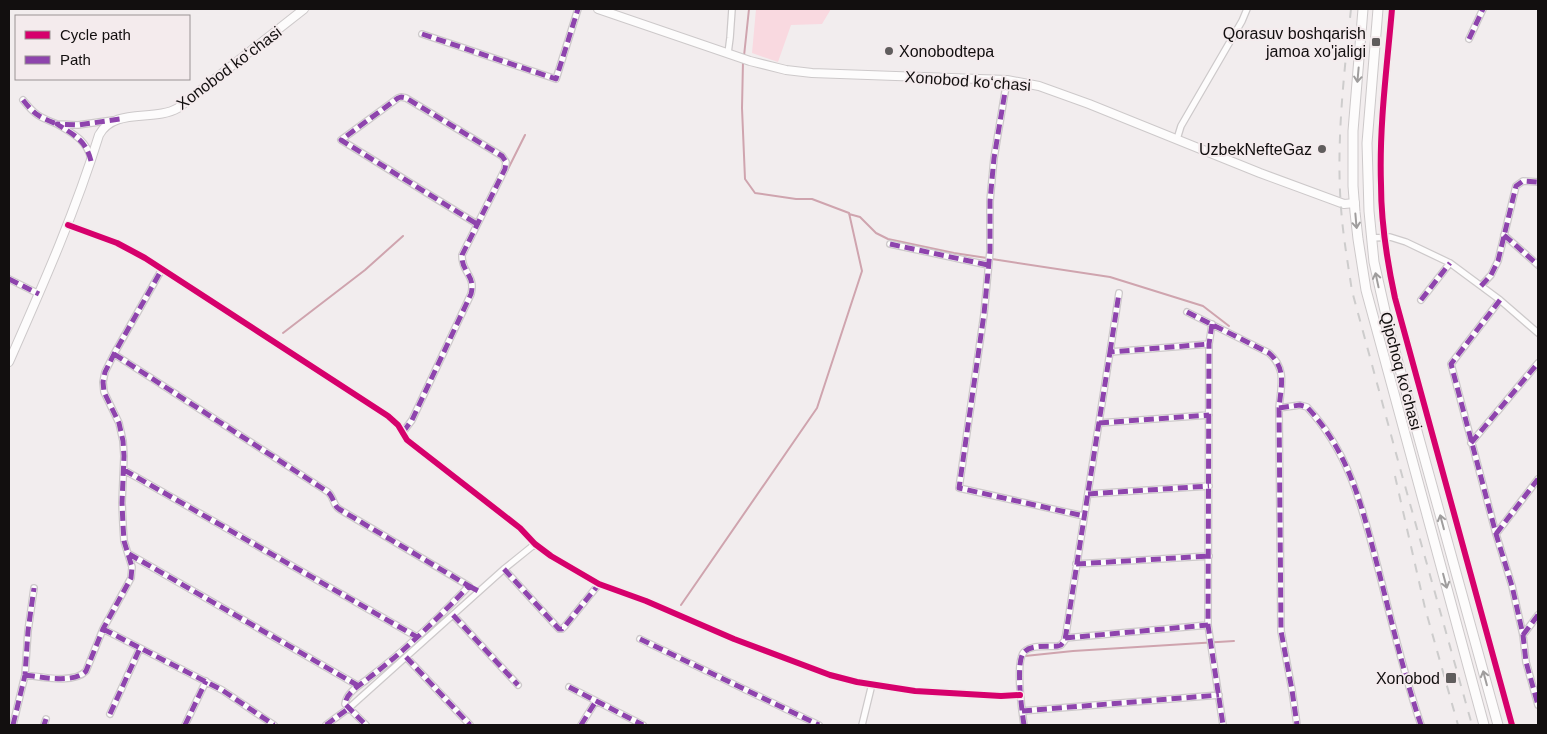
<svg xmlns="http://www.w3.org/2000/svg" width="1547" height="734" font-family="Helvetica,sans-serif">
  <rect width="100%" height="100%" fill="#f2edee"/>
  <path fill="#f9d9e0" d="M756 9H831L822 24 791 25 778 62 752 53Z"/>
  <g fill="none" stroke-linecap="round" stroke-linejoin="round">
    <path stroke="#cfa4ae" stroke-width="2" d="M744 56 749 9
      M507 171 525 135
      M849 214 860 217 876 233 888 239 954 253 987 258
      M992 259 1110 277 1203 306 1229 326
      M283 333 365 270 403 236
      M681 605 817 408 862 271 849 213 812 199H796L755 193 745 179 742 108 743 61
      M1025 656 1073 651 1234 641"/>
    <g stroke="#cdc9ca" stroke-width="8">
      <path id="street" d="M1392 9C1387 67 1379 126 1381 184 1381 223 1387 261 1395 298L1512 725
        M422 34 556 79 578 9
        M1469 39 1483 9
        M728 53 730 38 732 9
        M1007 80 994 158 990 201V251L984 314 959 488 1084 516
        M23 100C35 115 39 117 57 124
        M1177 139 1181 126 1242 21 1247 9
        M91 159C87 140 72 133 57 124L78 125 113 120
        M68 225 117 243 145 258 388 416 398 425 407 440 520 528 535 544 551 556 599 584 646 601 734 639 830 675 857 682 915 691 1001 696 1020 695
        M1504 235 1538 265
        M1371 238 1390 237 1406 242 1450 263 1500 300 1538 333
        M890 244 988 265
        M9 279 39 294
        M1481 286 1491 275 1498 261 1516 186 1523 181 1538 182
        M1421 300 1450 263
        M1500 300 1451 364 1496 534 1512 586 1523 635 1526 662 1538 705
        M1187 312 1269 353C1287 369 1281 386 1279 408L1281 631 1292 690 1297 725
        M1212 324 1209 344 1208 625 1223 725
        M1110 352 1119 293
        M114 354 328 492C334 497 333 505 339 509L469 586C438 618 406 650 370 677 361 685 347 691 345 704L366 725
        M1279 408 1300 405 1307 407C1351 454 1363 511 1379 572 1392 623 1404 675 1421 725
        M1099 423 1209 415
        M403 432 412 420 471 294C476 275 461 272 462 255L505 169 506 162 502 156 406 98 401 97 398 98 341 140 477 224
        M1471 443 1538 363
        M124 470 417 637
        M1088 494 1209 486
        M1496 534 1538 479
        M129 554 357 685
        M1076 564 1209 556
        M504 569 559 629H562L565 626 599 584
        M453 615 518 685
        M103 629 222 690 274 725
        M1523 635 1538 615
        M1065 638 1208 625
        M640 639 819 725
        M406 657 470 725
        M25 675C42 677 74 684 86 671L103 629 131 578 132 567 124 541 123 525 122 503 124 456 123 441 119 423 104 392 103 382 105 372 114 354 162 269
        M569 687 643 725
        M1022 711 1219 695
        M110 714 140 648
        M13 725 25 675 28 631 34 588
        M44 725 46 719
        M185 725 206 681
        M326 725 349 708 504 569 535 544
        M581 725 596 701
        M862 725 872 684
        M1024 725C1022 712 1015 661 1024 652 1032 644 1048 647 1058 646L1061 645 1065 640 1110 352 1209 344"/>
    </g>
    <g stroke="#cdc9ca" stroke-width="10">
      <path id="secondary" d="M598 9 750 61 786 70 812 73 1007 80 1039 86 1089 104 1260 173 1344 204 1355 203
        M9 362C42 287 75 213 99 135 114 107 154 122 178 108L304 9"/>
    </g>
    <g stroke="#cdc9ca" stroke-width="11">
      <path id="primary" d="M1363 9 1353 131V186L1355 212 1358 239 1366 290 1484 725
        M1378 9 1367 143 1369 211 1374 262 1390 333 1498 725"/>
    </g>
    <use href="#street" stroke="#fdfcfc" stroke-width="5.5"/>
    <use href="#secondary" stroke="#fdfcfc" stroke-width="8"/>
    <use href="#primary" stroke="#fdfcfc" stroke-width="9"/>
    <path stroke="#cdcccc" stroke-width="2" stroke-dasharray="9 9" stroke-linecap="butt" d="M1351 9C1344 74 1336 142 1341 208 1343 236 1348 264 1352 291L1400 468 1472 725
      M1395 476 1425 608 1458 725"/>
    <path stroke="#8e44ad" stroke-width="5" stroke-dasharray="10 5" stroke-linecap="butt" d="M422 34 556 79 578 9
      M1469 39 1483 9
      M1007 80 994 158 990 201V251L984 314 959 488 1084 516
      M23 100C35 115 39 117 57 124
      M91 161C86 140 74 135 57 124L78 125 120 119
      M1504 235 1538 265
      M890 244 988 265
      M9 279 39 294
      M1481 286 1491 275 1498 261 1516 186 1523 181 1538 182
      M1421 300 1450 263
      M1500 300 1451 364 1496 534 1512 586 1523 635 1526 662 1538 705
      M1187 312 1269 353C1287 369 1281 386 1279 408L1281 631 1292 690 1297 725
      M1212 324 1209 344 1208 625 1223 725
      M1110 352 1119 293
      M114 354 328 492C334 497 333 505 339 509L469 586C438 618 406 650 370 677 361 685 347 691 345 704L366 725
      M1279 408 1300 405 1307 407C1351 454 1363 511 1379 572 1392 623 1404 675 1421 725
      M1099 423 1209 415
      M403 432 412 420 471 294C476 275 461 272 462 255L505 169 506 162 502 156 406 98 401 97 398 98 341 140 477 224
      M1471 443 1538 363
      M124 470 417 637
      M1088 494 1209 486
      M1496 534 1538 479
      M129 554 357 685
      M1076 564 1209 556
      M504 569 559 629H562L565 626 599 584
      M469 586 480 592
      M453 615 518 685
      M103 629 222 690 274 725
      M1523 635 1538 615
      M1065 638 1208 625
      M640 639 819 725
      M406 657 470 725
      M25 675C42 677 74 684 86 671L103 629 131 578 132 567 124 541 123 525 122 503 124 456 123 441 119 423 104 392 103 382 105 372 114 354 162 269
      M569 687 643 725
      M1022 711 1219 695
      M110 714 140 648
      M13 725 25 675 28 631 34 588
      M44 725 46 719
      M185 725 206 681
      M326 725 349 708
      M581 725 596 701
      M1024 725C1022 712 1015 661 1024 652 1032 644 1048 647 1058 646L1061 645 1065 640 1110 352 1209 344"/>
    <g stroke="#f4ebed" stroke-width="9">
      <path id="cycleway" d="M1392 9C1387 67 1379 126 1381 184 1381 223 1387 261 1395 298L1512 725
        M68 225 117 243 145 258 388 416 398 425 407 440 520 528 535 544 551 556 599 584 646 601 734 639 830 675 857 682 915 691 1001 696 1020 695"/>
    </g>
    <use href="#cycleway" stroke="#d6006c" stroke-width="6"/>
  </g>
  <defs><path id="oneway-shaft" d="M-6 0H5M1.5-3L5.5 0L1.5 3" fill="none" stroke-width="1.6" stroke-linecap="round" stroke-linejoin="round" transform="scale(1.25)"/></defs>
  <g stroke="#9f9d9d">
    <use href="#oneway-shaft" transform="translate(1358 75) rotate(95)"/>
    <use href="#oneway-shaft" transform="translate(1356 221) rotate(85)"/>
    <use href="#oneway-shaft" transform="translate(1377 280) rotate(-102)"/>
    <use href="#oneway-shaft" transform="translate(1442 522) rotate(-105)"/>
    <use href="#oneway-shaft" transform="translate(1445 581) rotate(75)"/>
    <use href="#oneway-shaft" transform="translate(1485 678) rotate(-105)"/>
  </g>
  <g fill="#605d5d" stroke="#f4ebed" stroke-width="2">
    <rect x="1371" y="37" width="10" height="10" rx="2.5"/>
    <circle cx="889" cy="51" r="5"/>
    <circle cx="1322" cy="149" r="5"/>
    <rect x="1445" y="672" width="12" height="12" rx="2.5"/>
  </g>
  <g text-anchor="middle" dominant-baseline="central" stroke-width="4" stroke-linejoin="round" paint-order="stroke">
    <g font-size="16" fill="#120f0f" stroke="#f4ebed" text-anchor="end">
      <text x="1366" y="33">Qorasuv boshqarish<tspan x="1366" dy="18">jamoa xo'jaligi</tspan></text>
      <text x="899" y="51" text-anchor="start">Xonobodtepa</text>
      <text x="1312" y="149">UzbekNefteGaz</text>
      <text x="1440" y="678">Xonobod</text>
    </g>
    <g font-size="16" fill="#120f0f" stroke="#f4ebed">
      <text transform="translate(229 68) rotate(-37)">Xonobod koʻchasi</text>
      <text transform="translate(968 81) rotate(4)">Xonobod koʻchasi</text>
      <text transform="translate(1401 371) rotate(75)">Qipchoq ko'chasi</text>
    </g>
  </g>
  <rect width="1547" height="734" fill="none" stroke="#120f0f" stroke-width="20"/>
  <rect x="15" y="15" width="175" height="65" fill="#f4ebed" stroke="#9a9394"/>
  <rect x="25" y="31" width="25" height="8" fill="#d6006c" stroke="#9a9394"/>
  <text x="60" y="40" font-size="15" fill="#120f0f">Cycle path</text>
  <rect x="25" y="56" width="25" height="8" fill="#8e44ad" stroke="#9a9394"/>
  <text x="60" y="65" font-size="15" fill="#120f0f">Path</text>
</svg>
